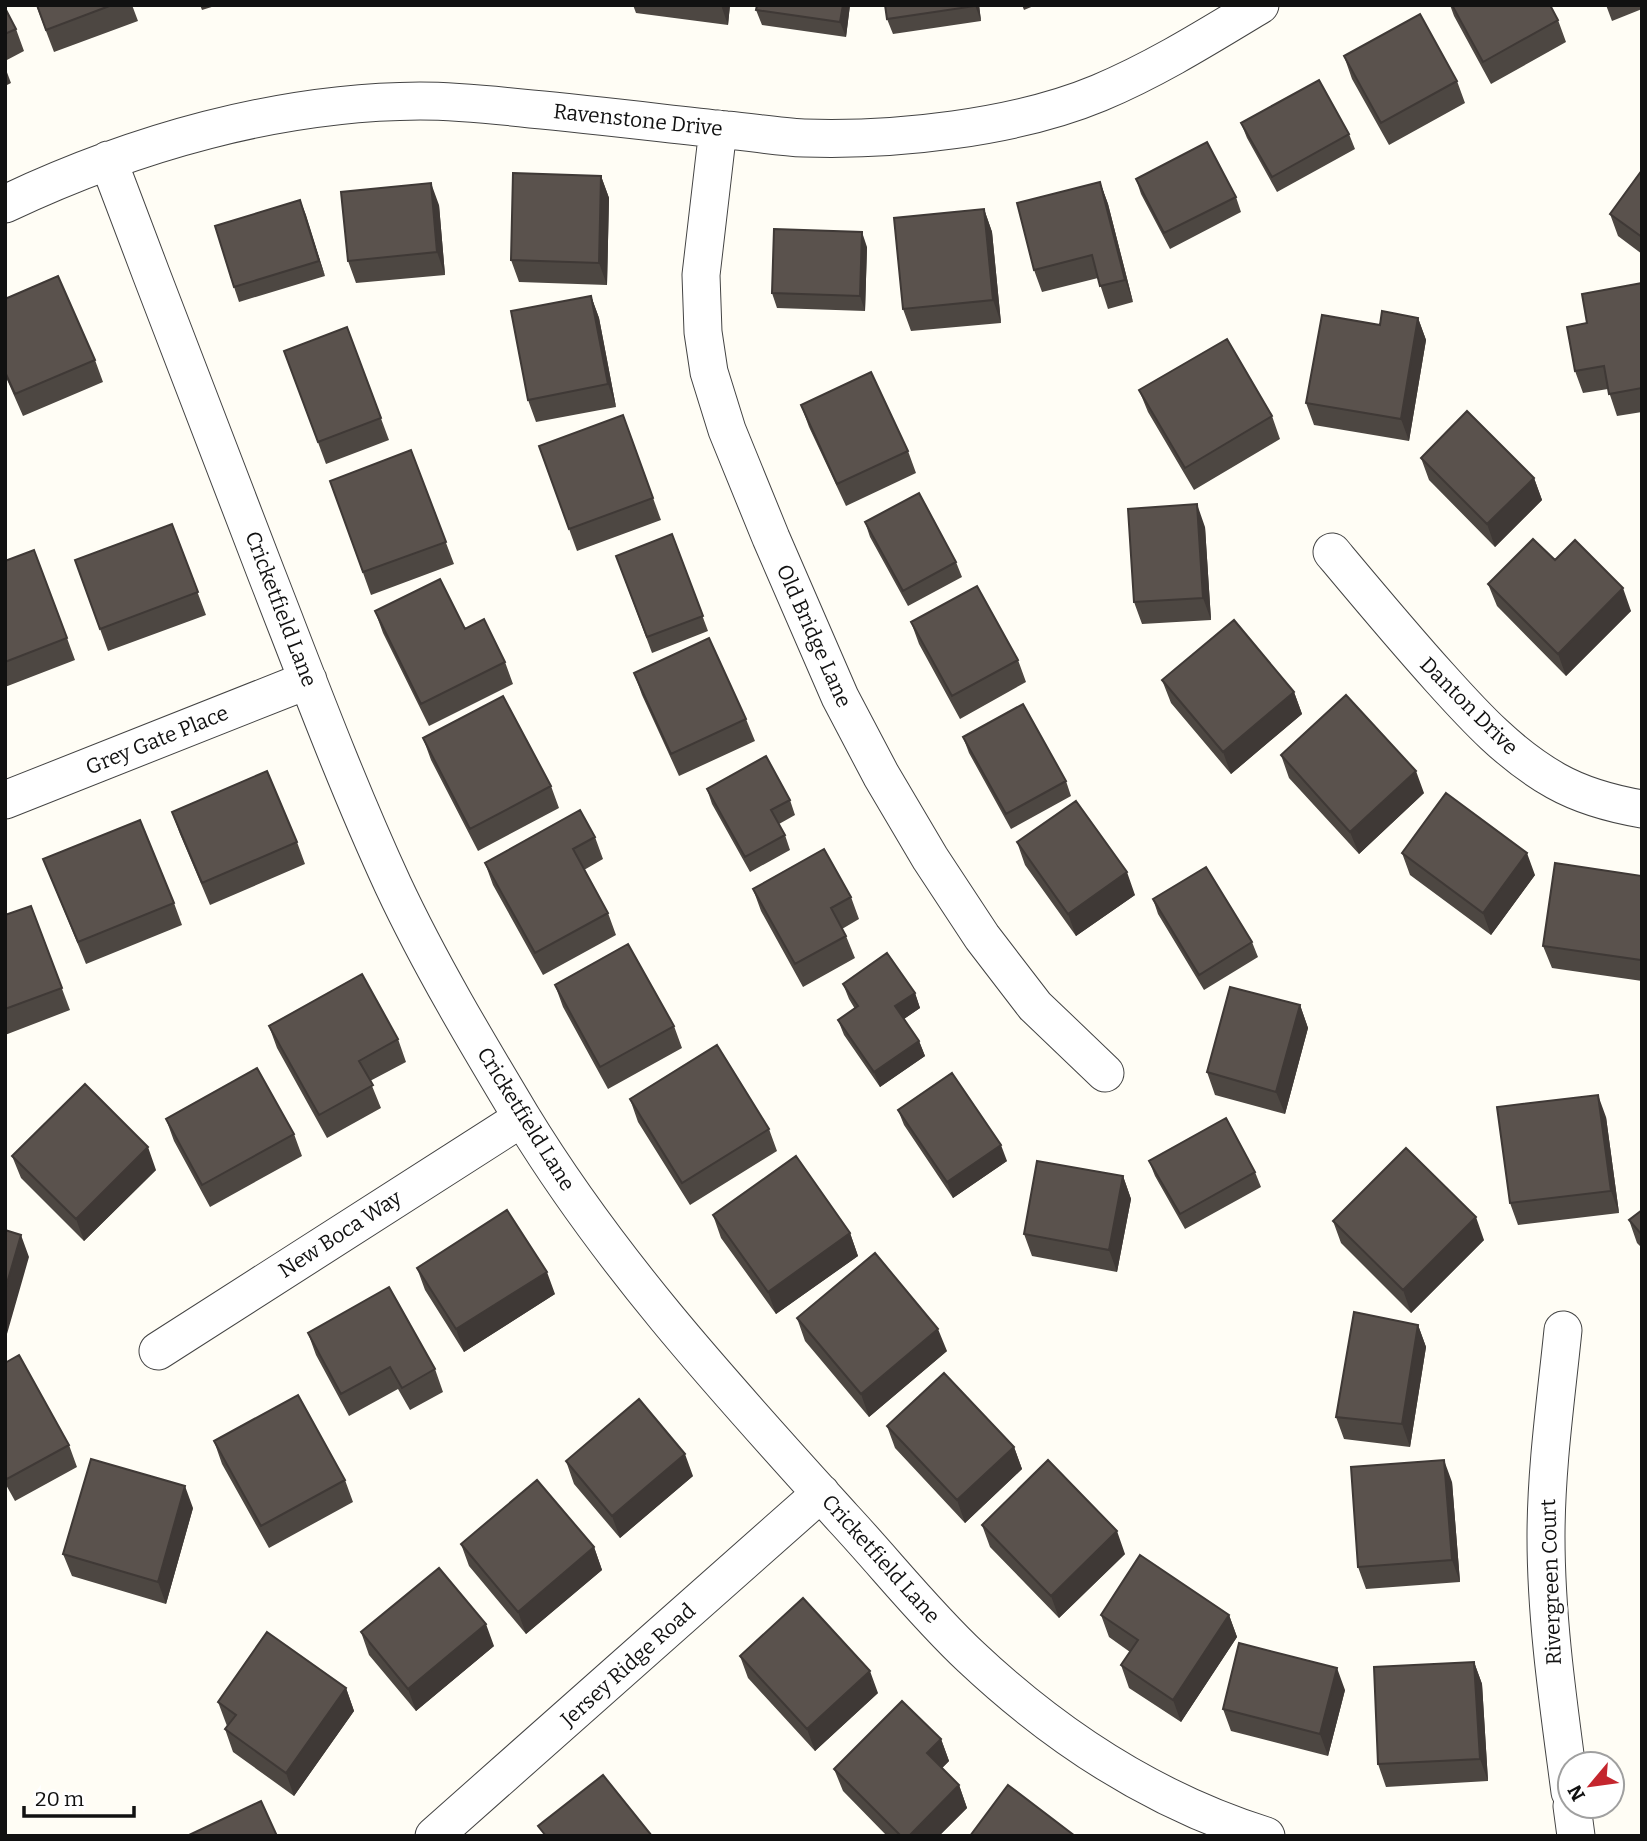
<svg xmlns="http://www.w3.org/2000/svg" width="1647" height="1841" font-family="Bitter,serif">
  <rect width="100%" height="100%" fill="#fffdf5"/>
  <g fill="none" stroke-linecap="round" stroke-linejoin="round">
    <g stroke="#444" stroke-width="39">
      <path id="minor" d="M718 129 701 275 703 332 709 372 727 430 771 538 840 697 881 775 930 858 982 937 1035 1006 1105 1073
        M108 160C160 298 213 436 266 573 307 678 346 783 393 885 430 964 476 1041 521 1116 611 1264 727 1390 843 1518 885 1563 926 1615 971 1657 1056 1737 1154 1801 1266 1836
        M5 204C134 143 277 102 420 101 457 101 495 105 531 109 596 115 661 123 726 130 752 132 778 137 804 138 895 141 1015 128 1099 93 1156 69 1207 37 1260 5
        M1332 552C1368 595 1403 637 1440 678 1475 717 1510 755 1556 781 1581 795 1613 804 1642 809
        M5 800 308 680
        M1563 1330C1556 1399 1546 1468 1546 1537 1546 1622 1559 1708 1570 1792
        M158 1351 522 1118
        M1572 1806 1576 1836
        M434 1836 821 1493"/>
    </g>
    <use href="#minor" stroke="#fff" stroke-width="37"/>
  </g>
  <path fill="#4d4742" d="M36 5H132L138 21 54 52Z
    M200 5H218L202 10Z
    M633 5H730L728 25 636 13Z
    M850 5 846 37 762 25 756 10Z
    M979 5 981 21 893 34 887 19Z
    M1022 5H1036L1024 10Z
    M1450 5 1558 20 1566 42 1491 84 1454 16Z
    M1606 5H1642V9L1612 21Z
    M5 8 16 29 24 51 5 61Z
    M1344 56 1457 81 1465 103 1389 145 1352 79Z
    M5 67 11 83 5 86Z
    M1241 123 1349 134 1355 149 1277 192 1247 138Z
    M1642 170V254L1618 236 1610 214Z
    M601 176 609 198 607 285 519 282 511 260Z
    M1136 179 1236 197 1241 212 1170 249 1141 194Z
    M1100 182 1108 204 1133 302 1108 309 1098 278 1042 292 1034 270Z
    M300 200 325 276 239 302 234 287Z
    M439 205 445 275 356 283 348 261Z
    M984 209 992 232 1001 323 911 331 903 309Z
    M867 247 865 311 777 308 772 293Z
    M1642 283V412L1617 416 1608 389 1583 393 1575 371 1587 323Z
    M591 296 599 318 616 407 536 422 528 400Z
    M5 299 95 360 103 382 23 416 5 375Z
    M1418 318 1426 340 1409 441 1314 425 1306 403 1380 325Z
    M347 327 389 440 326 464 284 351Z
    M1139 390 1272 416 1280 439 1194 490 1148 412Z
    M801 405 908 451 916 473 846 506 809 427Z
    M623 415 661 520 577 551 539 446Z
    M411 450 454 564 371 595 330 481Z
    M1421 458 1534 478 1542 500 1495 547 1429 480Z
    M865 522 956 562 962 577 908 606 870 537Z
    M172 524 206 615 108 651 75 560Z
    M1205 527 1211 620 1142 624 1134 602Z
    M672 534 708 631 652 653 616 556Z
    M1555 560 1631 611 1566 676 1497 606 1488 584Z
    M5 561 67 638 75 660 5 687Z
    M375 611 465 629 505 662 513 684 429 726 383 633Z
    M911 622 1018 660 1026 682 960 719 919 644Z
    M634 673 746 719 755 741 679 776 642 695Z
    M1162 680 1294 692 1302 714 1231 774 1171 703Z
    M963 737 1066 781 1071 796 1011 829 969 753Z
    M423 738 551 786 559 808 478 851 431 760Z
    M1281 755 1424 793 1359 854 1289 778Z
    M707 789 790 800 795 815 779 824 785 835 790 850 750 872 712 804Z
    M172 812 297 842 305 864 210 905 180 834Z
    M595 837 603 859 584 870 608 913 616 935 543 975 493 885 485 863Z
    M1017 842 1135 895 1076 936 1025 865Z
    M1402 853 1535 875 1491 935 1410 875Z
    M43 859 174 903 182 925 86 964Z
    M1642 876V981L1552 968 1543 946Z
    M753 889 851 897 859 919 842 929 846 936 855 958 803 987 761 911Z
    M1153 899 1252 942 1258 957 1204 990 1158 914Z
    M31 906 70 1010 5 1035V915Z
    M843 984 915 993 920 1008 904 1019 919 1041 925 1056 880 1087 844 1035 838 1020 855 1009 849 999Z
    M555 985 674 1026 682 1048 608 1089 563 1007Z
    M1300 1005 1308 1028 1285 1114 1215 1095 1207 1072Z
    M269 1026 398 1039 406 1062 370 1081 381 1108 327 1138 277 1048Z
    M630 1099 769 1129 777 1151 690 1205 638 1122Z
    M898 1110 1007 1161 953 1198 904 1125Z
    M1606 1117 1619 1213 1518 1225 1510 1203Z
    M166 1119 294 1134 302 1156 210 1207 174 1141Z
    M12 1156 156 1170 84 1241 21 1178Z
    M1149 1161 1255 1172 1261 1187 1185 1229 1155 1176Z
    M1123 1176 1131 1199 1117 1272 1032 1256 1024 1234Z
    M1642 1210V1248L1637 1243 1629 1220Z
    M713 1215 850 1233 858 1256 776 1314 721 1238Z
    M1333 1221 1484 1240 1411 1313 1341 1243Z
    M417 1268 555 1294 464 1352 425 1290Z
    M797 1318 947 1351 869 1417 805 1341Z
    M1418 1325 1426 1347 1410 1447 1344 1439 1336 1417Z
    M308 1333 435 1369 443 1392 410 1410 398 1389 349 1416 316 1355Z
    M5 1363 69 1445 77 1467 15 1501 5 1483Z
    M887 1426 1014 1447 1022 1469 965 1523 895 1448Z
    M214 1441 345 1480 353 1502 269 1548 222 1464Z
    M566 1461 693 1476 620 1538 574 1484Z
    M1452 1482 1460 1582 1366 1589 1358 1567Z
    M193 1508 166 1604 72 1576 63 1554Z
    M982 1525 1125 1554 1059 1618 990 1547Z
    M461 1544 594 1547 602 1570 526 1634 469 1566Z
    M1101 1615H1229L1237 1637 1181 1722 1129 1688 1121 1665 1130 1652 1109 1637Z
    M361 1632 494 1646 416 1711 369 1655Z
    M740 1656 878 1693 815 1751 748 1678Z
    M1474 1662 1482 1684 1488 1781 1386 1787 1378 1764Z
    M346 1688 354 1711 294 1796 233 1752 225 1729 227 1726 218 1702Z
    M1345 1690 1328 1756 1231 1731 1223 1709Z
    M941 1739 949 1761 942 1768 959 1785 967 1808 939 1836H887L843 1791 834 1769Z"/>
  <path fill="#3f3936" d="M721 5H730L728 25Z
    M843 5H850L846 37 840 22Z
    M975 5H979L981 21Z
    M601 176 609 198 607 285 599 263Z
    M1100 182 1108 204 1133 302 1125 280Z
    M431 183 439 205 445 275 437 252Z
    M300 200 306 215 325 276 319 261Z
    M984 209 992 232 1001 323 993 300Z
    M862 232 867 247 865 311 860 296Z
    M591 296 599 318 616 407 608 384Z
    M1418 318 1426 340 1409 441 1401 419Z
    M1534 478 1542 500 1495 547 1487 524Z
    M1197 504 1205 527 1211 620 1203 598Z
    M1623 588 1631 611 1566 676 1558 654Z
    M1294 692 1302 714 1231 774 1223 752Z
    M1416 771 1424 793 1359 854 1350 832Z
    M1527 853 1535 875 1491 935 1483 913Z
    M1127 872 1135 895 1076 936 1068 914Z
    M915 993 920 1008 901 1021 895 1006Z
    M1300 1005 1308 1028 1285 1114 1276 1092Z
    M919 1041 925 1056 880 1087 874 1072Z
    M1598 1095 1606 1117 1619 1213 1611 1191Z
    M1001 1145 1007 1161 953 1198 947 1182Z
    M148 1147 156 1170 84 1241 76 1219Z
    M1123 1176 1131 1199 1117 1272 1109 1250Z
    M1476 1217 1484 1240 1411 1313 1403 1290Z
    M850 1233 858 1256 776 1314 768 1292Z
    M21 1235 29 1257 5 1341V1290Z
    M547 1272 555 1294 464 1352 456 1329Z
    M1418 1325 1426 1347 1410 1447 1402 1424Z
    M938 1329 947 1351 869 1417 861 1394Z
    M1014 1447 1022 1469 965 1523 957 1500Z
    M685 1454 693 1476 620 1538 612 1516Z
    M1444 1460 1452 1482 1460 1582 1452 1560Z
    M185 1486 193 1508 166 1604 158 1582Z
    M1117 1531 1125 1554 1059 1618 1051 1596Z
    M594 1547 602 1570 526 1634 518 1612Z
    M1229 1615 1237 1637 1181 1722 1173 1700Z
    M486 1624 494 1646 416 1711 408 1689Z
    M1474 1662 1482 1684 1488 1781 1480 1759Z
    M1337 1668 1345 1690 1328 1756 1320 1734Z
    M870 1671 878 1693 815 1751 807 1729Z
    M346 1688 354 1711 294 1796 286 1773Z
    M941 1739 949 1761 935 1775 927 1753Z
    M959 1785 967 1808 939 1836H909Z"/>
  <path fill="#5a524d" stroke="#3f3936" stroke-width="2" d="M37 5H112L46 30Z
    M757 5H843L840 22 756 10Z
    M885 5H975V6L887 19Z
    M1452 5H1550L1558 20 1483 62Z
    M5 8 16 29 5 34Z
    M1420 14 1457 81 1381 123 1344 56Z
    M1319 80 1349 134 1272 177 1241 123Z
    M1207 142 1236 197 1164 233 1136 179Z
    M1642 170V237L1610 214Z
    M513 173 601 176 599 263 511 260Z
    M1100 182 1125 280 1100 286 1092 255 1034 270 1017 203Z
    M431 183 437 252 348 261 341 192Z
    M300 200 319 261 234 287 215 226Z
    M984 209 993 300 903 309 894 218Z
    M774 229 862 232 860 296 772 293Z
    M58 276 95 360 15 394 5 372V299Z
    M1642 283V388L1609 394 1604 366 1575 371 1567 327 1587 323 1582 294Z
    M591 296 608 384 528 400 511 311Z
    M1382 311 1418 318 1401 419 1306 403 1322 315 1380 325Z
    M347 327 381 418 318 442 284 351Z
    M1227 339 1272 416 1185 468 1139 390Z
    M871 372 908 451 837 484 801 405Z
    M1467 411 1534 478 1487 524 1421 458Z
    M623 415 653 498 569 529 539 446Z
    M411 450 446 542 363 572 330 481Z
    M919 493 956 562 903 591 865 522Z
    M1197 504 1203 598 1134 602 1128 509Z
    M172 524 198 592 100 629 75 560Z
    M672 534 703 616 647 637 616 556Z
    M1533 539 1555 560 1575 540 1623 588 1558 654 1488 584Z
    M34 550 67 638 5 662V561Z
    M440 579 465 629 484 619 505 662 421 704 375 611Z
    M977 586 1018 660 952 696 911 622Z
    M1234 620 1294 692 1223 752 1162 680Z
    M709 638 746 719 671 754 634 673Z
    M1346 695 1416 771 1350 832 1281 755Z
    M503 696 551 786 470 829 423 738Z
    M1023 704 1066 781 1006 814 963 737Z
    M766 756 790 800 771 810 785 835 745 857 707 789Z
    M267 771 297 842 202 883 172 812Z
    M1446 793 1527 853 1483 913 1402 853Z
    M1076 801 1127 872 1068 914 1017 842Z
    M580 810 595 837 573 849 608 913 535 953 485 863Z
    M140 820 174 903 78 942 43 859Z
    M824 849 851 897 831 908 846 936 795 964 753 889Z
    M1555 863 1642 876 1641 960 1543 946Z
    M1206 867 1252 942 1199 975 1153 899Z
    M31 906 62 988 5 1009V915Z
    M628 944 674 1026 600 1067 555 985Z
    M887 953 915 993 895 1006 919 1041 874 1072 838 1020 858 1006 843 984Z
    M362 974 398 1039 359 1061 373 1085 319 1115 269 1026Z
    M1230 987 1300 1005 1276 1092 1207 1072Z
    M717 1045 769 1129 682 1183 630 1099Z
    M257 1068 294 1134 202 1185 166 1119Z
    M952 1073 1001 1145 947 1182 898 1110Z
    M85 1084 148 1147 76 1219 12 1156Z
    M1598 1095 1611 1191 1510 1203 1497 1107Z
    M1226 1118 1255 1172 1180 1214 1149 1161Z
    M1406 1148 1476 1217 1403 1290 1333 1221Z
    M796 1156 850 1233 768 1292 713 1215Z
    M1037 1161 1123 1176 1109 1250 1024 1234Z
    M507 1210 547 1272 456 1329 417 1268Z
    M1642 1210V1235L1629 1220Z
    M5 1230 21 1235 5 1290Z
    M875 1253 938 1329 861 1394 797 1318Z
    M389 1287 435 1369 402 1388 390 1367 341 1394 308 1333Z
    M1354 1312 1418 1325 1402 1424 1336 1417Z
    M19 1355 69 1445 7 1479 5 1476V1363Z
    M944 1373 1014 1447 957 1500 887 1426Z
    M298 1395 345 1480 261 1526 214 1441Z
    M639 1399 685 1454 612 1516 566 1461Z
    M91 1459 185 1486 158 1582 63 1554Z
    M1048 1460 1117 1531 1051 1596 982 1525Z
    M1444 1460 1452 1560 1358 1567 1351 1467Z
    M537 1480 594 1547 518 1612 461 1544Z
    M1140 1555 1229 1615 1173 1700 1121 1665 1138 1640 1101 1615Z
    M439 1568 486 1624 408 1689 361 1632Z
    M803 1598 870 1671 807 1729 740 1656Z
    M267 1632 346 1688 286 1773 225 1729 236 1715 218 1702Z
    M1239 1643 1337 1668 1320 1734 1223 1709Z
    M1474 1662 1480 1759 1378 1764 1374 1667Z
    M902 1701 941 1739 927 1753 959 1785 909 1836H901L834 1769Z
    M603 1775 652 1836H546L538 1826Z
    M1008 1785 1075 1836H970Z
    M261 1801 277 1836H187Z"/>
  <g text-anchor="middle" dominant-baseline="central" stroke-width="7" stroke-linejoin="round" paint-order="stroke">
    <g font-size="21" fill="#111" stroke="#fff">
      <text transform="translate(638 120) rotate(6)">Ravenstone Drive</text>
      <text transform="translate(281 609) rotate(69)">Cricketfield Lane</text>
      <text transform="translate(814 636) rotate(66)">Old Bridge Lane</text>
      <text transform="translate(1469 706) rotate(45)">Danton Drive</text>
      <text transform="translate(157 740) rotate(-22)">Grey Gate Place</text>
      <text transform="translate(526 1119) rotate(58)">Cricketfield Lane</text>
      <text transform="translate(340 1234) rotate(-33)">New Boca Way</text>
      <text transform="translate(881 1559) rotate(48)">Cricketfield Lane</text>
      <text transform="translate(1551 1582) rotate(-92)">Rivergreen Court</text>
      <text transform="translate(628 1665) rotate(-42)">Jersey Ridge Road</text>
    </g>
  </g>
  <rect width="1647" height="1841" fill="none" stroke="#111111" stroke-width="14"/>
  <g transform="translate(1591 1785) rotate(241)"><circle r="33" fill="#ffffff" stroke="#a0a0a0" stroke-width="2"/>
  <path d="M0-5L12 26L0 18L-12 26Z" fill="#c4262e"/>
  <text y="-10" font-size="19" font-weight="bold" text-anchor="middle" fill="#111111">N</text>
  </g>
  <path d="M24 1806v10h110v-10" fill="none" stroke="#111111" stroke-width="3.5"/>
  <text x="35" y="1806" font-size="21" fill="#111111" stroke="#ffffff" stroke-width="5" paint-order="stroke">20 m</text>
</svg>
